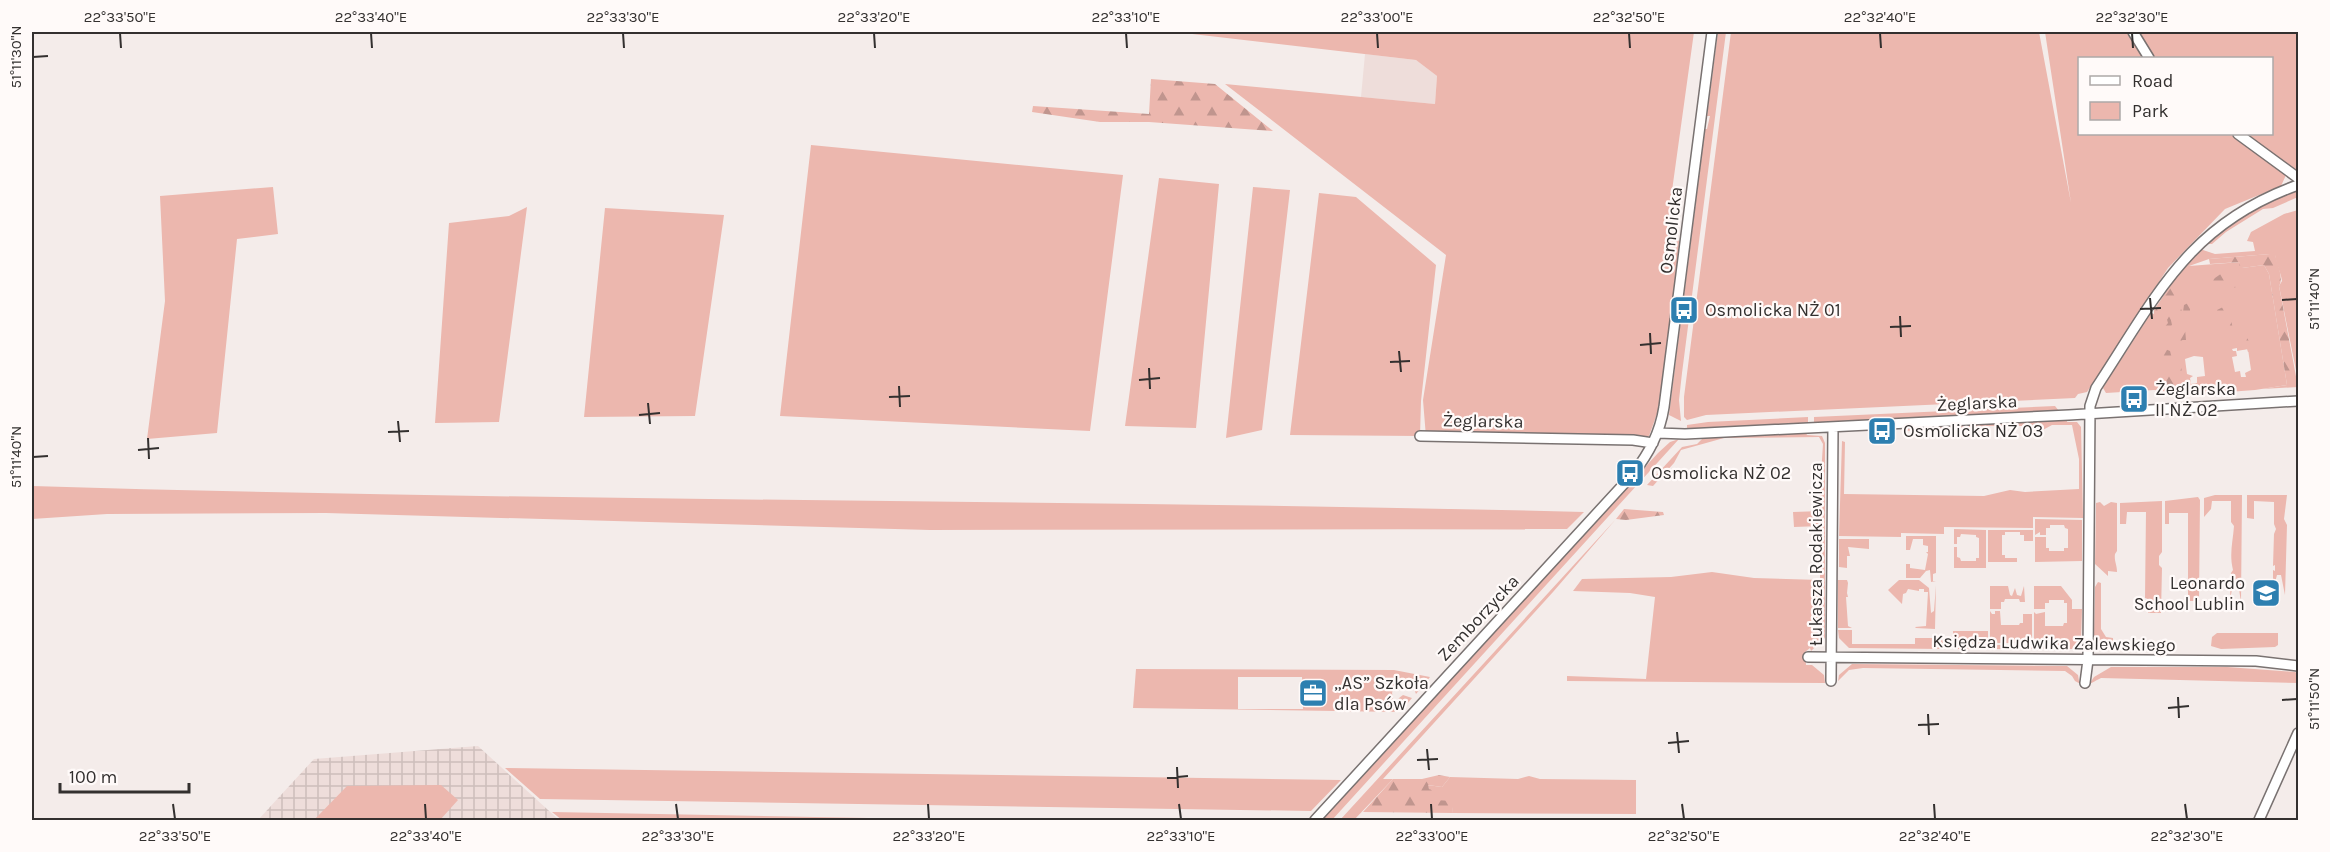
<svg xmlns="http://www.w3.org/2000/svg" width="2330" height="852" font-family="Karla,sans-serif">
  <defs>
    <pattern id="industrial-grid" width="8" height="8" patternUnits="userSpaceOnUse" patternTransform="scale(1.5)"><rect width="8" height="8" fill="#eeddda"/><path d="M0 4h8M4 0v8" fill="none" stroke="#cdbebb"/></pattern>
    <pattern id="forest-firs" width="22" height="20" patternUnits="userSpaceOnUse" patternTransform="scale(1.5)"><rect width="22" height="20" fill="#ecb7ae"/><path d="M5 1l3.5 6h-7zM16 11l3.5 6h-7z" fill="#c0958e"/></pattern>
  </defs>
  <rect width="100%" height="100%" fill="#f4ecea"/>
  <path fill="#eeddda" d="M1365 54 1416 60 1437 76 1435 104 1361 97Z"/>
  <path fill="url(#industrial-grid)" d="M478 746 559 820H258L314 759Z"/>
  <path fill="#ecb7ae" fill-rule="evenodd" d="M1175 32H1694L1666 234 1683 243 1658 411 1649 436 1426 437 1423 400 1446 255 1225 84 1435 104 1437 76 1416 60Z
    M1718 32H1726L1682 373 1679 400 1681 421 1669 415 1705 129H1707L1710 116H1707Z
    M1731 32H2039L2071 203 2045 32H2128L2144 58H2080V134H2231L2286 175 2281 186 2225 209 2168 268 2087 392 2078 394 2075 398 1706 415 1687 420 1684 417V397Z
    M2138 32H2298V172L2245 134H2272V58H2153Z
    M811 145 1123 175 1090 431 780 416Z
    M1159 178 1219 184 1196 428 1125 426Z
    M273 187 278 234 237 239 217 433 147 439 165 301 160 196Z
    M1253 187 1290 190 1262 430 1226 438Z
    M2298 190V197L2273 208 2263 209 2226 232 2212 244H2205L2252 210Z
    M1319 193 1356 197 1436 265 1421 401 1420 436 1290 435Z
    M527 207 499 422 435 423 449 223 509 216Z
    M605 208 724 215 695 416 584 417Z
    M2298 210V380L2279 286 2282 281C2281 273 2276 264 2275 255L2270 254 2209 259 2189 266 2241 262 2242 268 2264 265 2269 274 2287 385 2255 390 2187 395 2154 390 2106 393 2103 388 2107 381 2151 313 2154 314V310L2178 274 2200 249 2215 254 2255 251 2253 242 2247 241 2251 232 2284 214ZM2237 348V351L2248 349 2251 370 2245 373 2246 377H2241L2240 371 2235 372 2232 357 2237 356 2236 351H2233L2232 349ZM2194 356 2203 357 2205 376 2197 377V383L2191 384 2190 378 2193 376 2187 374 2185 359Z
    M2055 406 2059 411 1814 423V417Z
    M1808 417V423L1687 429V425L1708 422Z
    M2067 420V422H2077L2081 427 2083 518 2033 517V528L1944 527V534L1901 533V537L1839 536 1842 441 1845 442 1844 494 1984 496 2010 490 2025 492 2079 489V459L2072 425H2052L2041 431H2034L2027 426H1991L1903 431V428Z
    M1806 433 1807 435 1822 436 1825 443V638L1811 651 1810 648 1805 652 1806 665H1812L1824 675 1825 683 1567 681V676L1646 679 1655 597 1630 593 1573 591 1582 579 1671 577 1712 572 1754 578 1820 580 1821 526 1794 527 1793 512 1822 511V496L1817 495 1820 490 1823 444 1819 437 1724 438 1681 450 1674 463 1653 486 1647 485 1682 447 1697 444 1703 438Z
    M1679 439 1332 820H1322L1658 453 1670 442Z
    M32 486C549 502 1067 499 1584 512L1567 529 930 530 326 513 107 514 32 519Z
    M2215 495H2242L2241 602 2238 583 2233 584 2230 600 2231 573 2233 570C2229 554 2233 541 2234 526L2231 522V501H2212L2211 509 2204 517V498Z
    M2247 495H2287L2284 519 2287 525 2285 595 2281 575H2277L2273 590V570L2275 571V565L2273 566 2274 534 2276 529 2274 524V502L2254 501V519L2247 518Z
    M2198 497 2200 500 2199 601H2188V513H2169V524H2165V501Z
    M2162 501V552L2159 556V565L2162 568 2161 613H2148V599L2145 598 2146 512H2127L2126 524H2120V503Z
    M2100 502 2104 506 2111 502 2117 503V551L2115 554C2114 562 2117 564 2117 572L2108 571V576L2095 564 2096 503Z
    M1616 519 1553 592 1383 779H1393L1354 820H1340Z
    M2035 519 2082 520V561L2035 562V537H2046V548H2049V551H2064V548H2068V529L2065 528 2064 525H2050V528H2046V535H2040V532L2035 535Z
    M1954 529 1986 530V568H1954V547H1957V557L1960 558 1961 561H1976V558H1979V538L1976 537V535L1961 534 1960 537H1957V544H1954Z
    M1988 530H2033V541H2024V535H2020V532H2005V535H2002V555H2005V558H2017V562H1988Z
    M1906 536H1936V573L1933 574V581H1936L1931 582 1930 570 1926 571 1920 578H1906V564H1910V568L1925 570 1928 554 1926 552H1928V546L1923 545V539H1913L1910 550H1906Z
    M1839 539H1869V549L1848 547 1850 556H1847V568L1839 567Z
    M1838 580H1847L1848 583 1847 593 1848 597H1846L1848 626 1852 628H1838Z
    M1899 580H1919L1929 588 1931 613 1934 611 1936 585 1935 629 1916 628 1915 627 1926 626 1928 592H1924V589H1919V591L1908 589 1906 593 1903 594 1902 604 1888 590Z
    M2098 582 2101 583V629L2106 637 2113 638V647L2104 646 2094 635 2095 587Z
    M1990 586H2008L2010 595 2012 596 2015 588 2017 595 2021 596 2024 586 2025 602H2020L2019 599H2005L2004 602H2001V609H1990Z
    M2034 586H2061L2072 600V609H2082L2081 640 2072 649H1953V631H1988V645H2034V612L2036 614 2045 612V626H2063L2064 623H2067V603H2064V600H2049V603H2045V609H2034Z
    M1990 611 1992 614H1995V611H2000L2001 625H2019L2020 623H2023V614H2032V643H1990Z
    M1838 630H1852V644H1915V638H1941L1943 641V649L1849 648 1839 638Z
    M2217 633H2278V645L2275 647 2221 649 2211 646 2212 637Z
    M1852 664 2067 666 2078 675 2079 681 2090 683 2094 677 2111 667H2227L2295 672 2298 674V683L2101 678C2091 683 2086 688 2075 681L2072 676 2065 671 1863 668 1849 670 1838 681 1839 675Z
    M1136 669 1394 670 1430 677 1416 694C1411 682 1414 676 1396 681L1392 693 1394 703H1397L1399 698 1403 695 1412 698 1400 712 1133 708ZM1238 677H1302L1303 709H1238Z
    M505 768 1341 780 1311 811 540 799Z
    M1529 776 1540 779 1636 780V814L1453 813 1452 807 1435 800 1427 785 1442 787 1450 777 1518 779Z
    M441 785 458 800 440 820H314L347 786Z
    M552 812 975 820H562Z"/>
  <path fill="url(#forest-firs)" d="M1151 79 1215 84 1273 131 1149 122H1100L1032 112 1033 106 1149 114Z
    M2270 254H2275C2277 264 2284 278 2279 286L2298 387 2262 389 2287 385 2269 274 2264 265 2242 268 2245 285 2224 290 2226 301H2232L2234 306 2241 303 2242 313H2233L2232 307 2228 308 2234 333 2245 334 2254 351 2248 352 2247 349 2239 350 2238 346 2228 342 2226 329 2220 327 2217 310 2223 307 2220 292 2215 294 2212 280 2228 269 2232 275 2238 274 2240 262 2210 264 2209 259Z
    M2188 266 2178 282C2181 292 2176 303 2183 312L2184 305 2190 302V324L2185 329 2186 340H2182L2183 344 2174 347 2165 340 2175 332 2176 323 2171 299H2169L2167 302 2172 325 2166 331 2163 329 2168 323 2166 316 2161 315 2155 311 2185 267Z
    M2158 346 2170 351 2174 366H2181L2185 395 2166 393Z
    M1624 509 1663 512 1664 515 1626 520 1616 519Z
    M1439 775 1450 777 1442 787 1428 785 1429 789 1437 792 1435 800 1452 801 1453 813 1363 812 1393 779H1422Z"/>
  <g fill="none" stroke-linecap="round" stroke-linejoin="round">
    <g stroke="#797271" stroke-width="12">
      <path id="minor" d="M2133 32 2149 58
        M2238 134 2298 178
        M1658 433 1685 434 2069 415 2298 401
        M1420 436 1633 440 1653 443
        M1808 657 2256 661 2298 666
        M1831 681 1833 427
        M2085 683 2088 660 2090 406 2096 388C2156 297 2188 224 2298 185
        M1315 820 1633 474C1649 453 1660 433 1664 407L1712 32
        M2259 820 2298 733"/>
    </g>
    <use href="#minor" stroke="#fff" stroke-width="9"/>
  </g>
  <path fill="none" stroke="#33302f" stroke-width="2" d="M120 33 121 48M371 33 372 48M623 33 624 48M874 33 875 48M1126 33 1127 48M1377 33 1378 48M1629 33 1630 48M1880 33 1881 48M2132 33 2133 48M33 57 48 56M2150 298 2152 319M2282 300 2297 299M2140 309 2161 308M1900 316 1901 337M1890 327 1911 326M1650 333 1651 354M1640 345 1661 343M1399 351 1401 372M1390 362 1410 361M1149 368 1150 389M1139 380 1160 378M899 386 900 407M889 397 910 396M648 403 650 424M639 415 660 413M398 421 400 442M388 432 409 431M148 438 149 459M138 450 159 448M33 457 48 456M2178 697 2179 718M2282 700 2297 699M2168 708 2189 706M1928 714 1929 735M1918 725 1939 724M1677 732 1679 753M1668 743 1689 741M1427 749 1429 770M1417 760 1438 759M1177 767 1178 788M1167 778 1188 776M173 804 175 819M425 804 426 819M676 804 678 819M928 804 929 819M1179 804 1181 819M1431 804 1432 819M1682 804 1684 819M1934 804 1935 819M2185 804 2187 819"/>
  <defs>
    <g id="bus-square" transform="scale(1.5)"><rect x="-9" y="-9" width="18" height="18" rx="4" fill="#2d7fb0" stroke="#fffaf9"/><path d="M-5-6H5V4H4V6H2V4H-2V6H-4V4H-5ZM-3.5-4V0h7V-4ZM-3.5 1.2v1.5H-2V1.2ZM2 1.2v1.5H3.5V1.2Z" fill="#fff"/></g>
    <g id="school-square" transform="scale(1.5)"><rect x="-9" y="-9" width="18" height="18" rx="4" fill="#2d7fb0" stroke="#fffaf9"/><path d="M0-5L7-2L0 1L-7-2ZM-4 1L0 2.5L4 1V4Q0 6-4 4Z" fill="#fff"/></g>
    <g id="office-square" transform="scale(1.5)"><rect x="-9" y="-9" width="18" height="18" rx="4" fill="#2d7fb0" stroke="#fffaf9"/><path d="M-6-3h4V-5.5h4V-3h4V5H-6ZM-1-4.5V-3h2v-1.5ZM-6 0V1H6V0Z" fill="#fff"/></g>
  </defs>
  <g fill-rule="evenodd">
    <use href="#bus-square" x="1684" y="310"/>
    <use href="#bus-square" x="2134" y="399"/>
    <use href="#bus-square" x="1882" y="431"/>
    <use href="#bus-square" x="1630" y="473"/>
    <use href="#school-square" x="2266" y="593"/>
    <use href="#office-square" x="1313" y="693"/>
  </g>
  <g text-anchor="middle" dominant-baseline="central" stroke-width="4.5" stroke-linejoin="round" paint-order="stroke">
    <g font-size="18" fill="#33302f" stroke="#fffaf9">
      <text transform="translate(1671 230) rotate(-83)">Osmolicka</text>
      <text transform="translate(1977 403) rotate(-3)">Żeglarska</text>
      <text transform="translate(1483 421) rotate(1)">Żeglarska</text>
      <text transform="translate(1816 554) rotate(-90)">Łukasza Rodakiewicza</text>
      <text transform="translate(1478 618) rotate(-47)">Zemborzycka</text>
      <text transform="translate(2054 643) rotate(1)">Księdza Ludwika Zalewskiego</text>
    </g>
    <g font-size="18" fill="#33302f" stroke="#fffaf9" text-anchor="start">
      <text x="1705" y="310">Osmolicka NŻ 01</text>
      <text x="2155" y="389">Żeglarska<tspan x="2155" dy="21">II NŻ 02</tspan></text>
      <text x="1903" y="431">Osmolicka NŻ 03</text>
      <text x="1651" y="473">Osmolicka NŻ 02</text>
      <text x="2245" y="583" text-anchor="end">Leonardo<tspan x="2245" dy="21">School Lublin</tspan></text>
      <text x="1334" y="683">„AS” Szkoła<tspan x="1334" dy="21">dla Psów</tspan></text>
    </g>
  </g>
  <rect width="2330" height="852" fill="none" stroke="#fffaf9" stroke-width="66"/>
  <rect x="2078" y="57" width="195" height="78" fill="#fffaf9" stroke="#ada9a8" stroke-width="1.5"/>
  <rect x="2090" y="76" width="30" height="9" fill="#ffffff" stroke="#ada9a8" stroke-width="1.5"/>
  <text x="2132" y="87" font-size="18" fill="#33302f">Road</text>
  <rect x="2090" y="102" width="30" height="18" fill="#ecb7ae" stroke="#ada9a8" stroke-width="1.5"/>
  <text x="2132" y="117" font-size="18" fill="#33302f">Park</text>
  <path d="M60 783v9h129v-9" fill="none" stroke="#33302f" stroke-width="3"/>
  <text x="69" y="783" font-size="18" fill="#33302f" stroke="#fffaf9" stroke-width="4.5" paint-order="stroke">100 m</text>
  <rect x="33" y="33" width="2264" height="786" fill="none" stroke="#33302f" stroke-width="2"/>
  <g font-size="15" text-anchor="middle" fill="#33302f">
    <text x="120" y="22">22°33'50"E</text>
    <text x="371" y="22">22°33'40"E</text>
    <text x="623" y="22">22°33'30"E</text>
    <text x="874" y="22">22°33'20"E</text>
    <text x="1126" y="22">22°33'10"E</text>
    <text x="1377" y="22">22°33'00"E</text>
    <text x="1629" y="22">22°32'50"E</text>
    <text x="1880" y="22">22°32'40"E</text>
    <text x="2132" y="22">22°32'30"E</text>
    <text transform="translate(16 57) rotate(-90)" y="5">51°11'30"N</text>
    <text transform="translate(2314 299) rotate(-90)" y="5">51°11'40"N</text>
    <text transform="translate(16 457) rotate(-90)" y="5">51°11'40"N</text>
    <text transform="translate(2314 699) rotate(-90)" y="5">51°11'50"N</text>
    <text x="175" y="841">22°33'50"E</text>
    <text x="426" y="841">22°33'40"E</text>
    <text x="678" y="841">22°33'30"E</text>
    <text x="929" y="841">22°33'20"E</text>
    <text x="1181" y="841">22°33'10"E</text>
    <text x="1432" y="841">22°33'00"E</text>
    <text x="1684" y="841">22°32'50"E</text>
    <text x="1935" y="841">22°32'40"E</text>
    <text x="2187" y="841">22°32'30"E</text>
  </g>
</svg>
